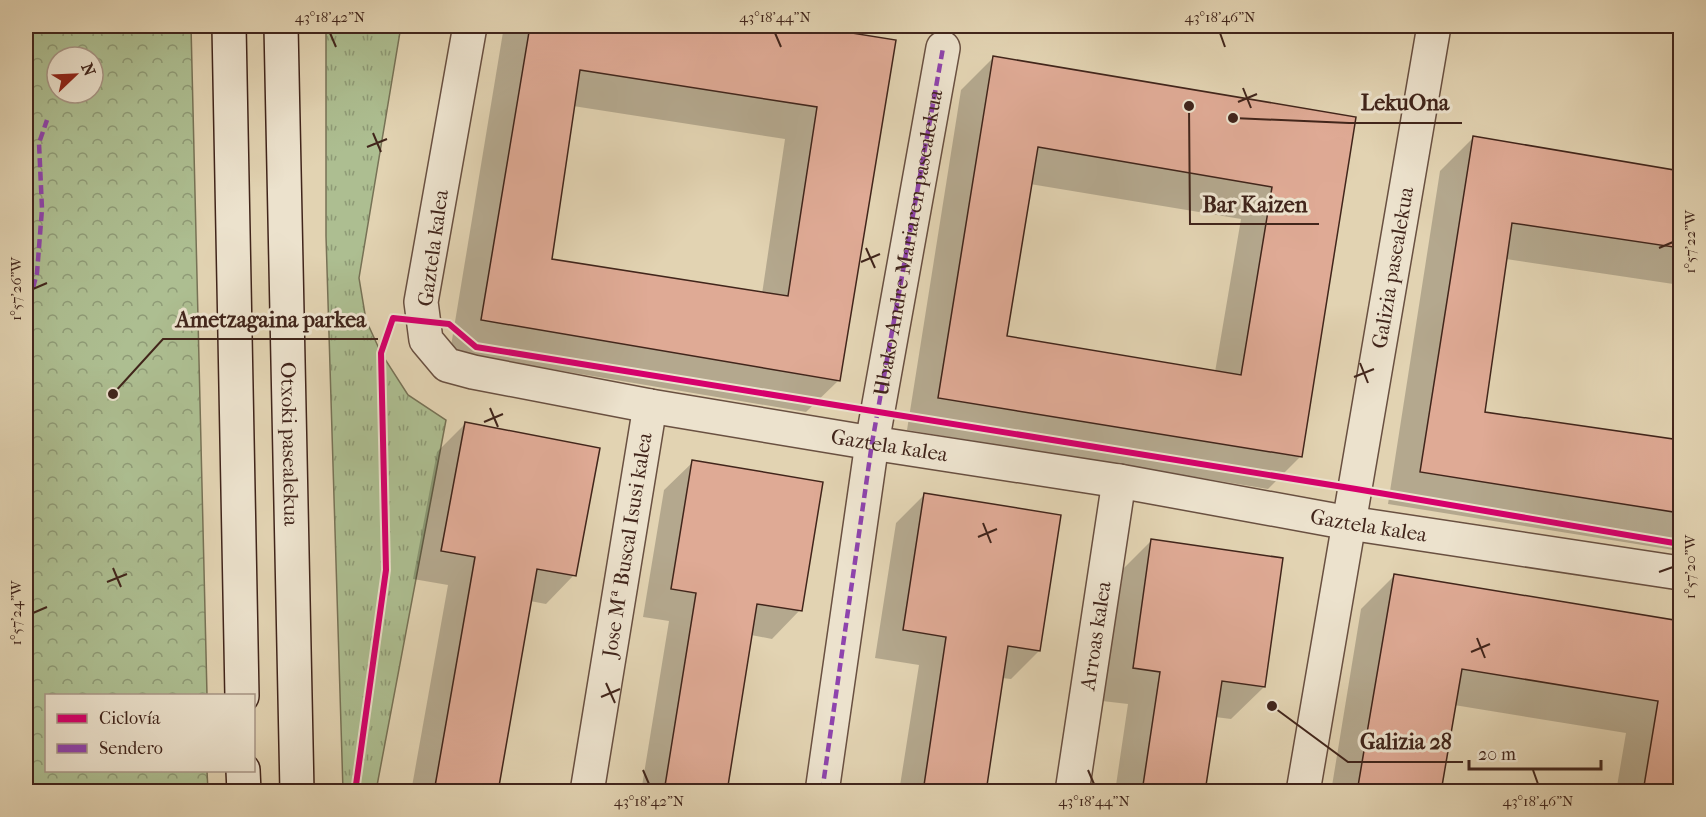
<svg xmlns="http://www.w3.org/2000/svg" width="1706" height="817" font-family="'IM FELL French Canon',serif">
  <defs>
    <pattern id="forest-crowns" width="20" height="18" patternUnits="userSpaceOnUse" patternTransform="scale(1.5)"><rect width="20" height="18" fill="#adbe91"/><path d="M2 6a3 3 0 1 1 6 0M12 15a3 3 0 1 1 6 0" fill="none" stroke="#8e9a76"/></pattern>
    <pattern id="park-tufts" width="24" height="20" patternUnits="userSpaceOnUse" patternTransform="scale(1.5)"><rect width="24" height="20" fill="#adbe91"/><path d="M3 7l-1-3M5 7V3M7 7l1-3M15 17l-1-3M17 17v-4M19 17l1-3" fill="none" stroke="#8e9a76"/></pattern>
  </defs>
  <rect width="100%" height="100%" fill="#e2d3b2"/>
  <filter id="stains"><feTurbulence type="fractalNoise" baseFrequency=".00333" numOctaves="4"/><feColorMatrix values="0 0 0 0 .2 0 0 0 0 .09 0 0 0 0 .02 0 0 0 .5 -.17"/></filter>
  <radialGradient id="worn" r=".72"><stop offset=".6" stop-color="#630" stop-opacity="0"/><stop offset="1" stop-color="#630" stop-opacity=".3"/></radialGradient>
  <path fill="url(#forest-crowns)" stroke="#777256" stroke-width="1.5" fill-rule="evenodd" d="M26 26H191L207 695 46 696V770L207 771 208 791H26ZM57 57H93V93H57Z"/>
  <path fill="url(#park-tufts)" stroke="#777256" stroke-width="1.5" d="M326 26H401L359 278 366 320 381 353 408 395 446 420 376 791H343L326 236Z"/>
  <path fill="#0003" fill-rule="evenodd" d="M504 26H798L895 42 839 380 806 412 450 352ZM573 106 785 139 762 294 550 260Z
    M993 58 1355 118 1301 456 1268 489 907 430 961 90ZM1030 184 1241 219 1215 372 1005 337Z
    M1473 138 1680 173V285L1506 259 1484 413 1680 441V551L1388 504 1440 171Z
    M465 424 574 575 546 604 530 601 496 792H411L448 585 413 579 437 452Z
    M693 462 800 610 772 639 751 635 725 792H641L669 621 643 617 664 490Z
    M924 495 1039 651 1011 679 1002 678 984 792H899L919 665 875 658 896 523Z
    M1152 540 1264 687 1231 719 1215 717 1204 792H1115L1128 704 1102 701 1119 573Z
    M1394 576 1680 622V792H1616L1626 733 1454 705 1440 792H1331L1361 609Z"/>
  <path fill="#dfaa95" stroke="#41251b" stroke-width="1.5" fill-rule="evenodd" d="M530 26H808L896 40 840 381 481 320ZM580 70 817 107 788 296 552 259Z
    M993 56 1356 117 1302 457 938 398ZM1038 147 1272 187 1241 375 1007 336Z
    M1473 136 1680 171V248L1512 223 1485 412 1680 440V513L1420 472Z
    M465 422 600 448 576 576 537 569 498 792H434L475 557 441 551Z
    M692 460 823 482 802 611 757 604 727 792H664L696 593 671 589Z
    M924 493 1061 515 1040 651 1008 646 986 792H923L946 637 903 630Z
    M1151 539 1283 558 1265 687 1222 681 1205 792H1142L1160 672 1133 668Z
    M1394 574 1680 621V792H1643L1658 701 1462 669 1441 792H1357Z"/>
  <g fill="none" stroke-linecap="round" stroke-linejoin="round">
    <g stroke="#695041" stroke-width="36">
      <g id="pedestrian">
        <path id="s1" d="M822 792 872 443 943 48"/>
      </g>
    </g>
    <g stroke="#695041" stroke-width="36">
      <g id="minor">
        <path id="s2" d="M470 26 421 302 426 340 447 365 473 372 650 406 872 443 1119 481 1349 523 1680 573"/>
        <path d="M587 792 650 406"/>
        <path id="s3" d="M1072 792 1119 481"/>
        <path id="s4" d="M1303 792 1434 26"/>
      </g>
    </g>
    <g stroke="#41251b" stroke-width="36">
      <g id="secondary">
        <path d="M229 26 242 696"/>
        <path id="s5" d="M281 26 297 792"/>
        <path d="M243 770 244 792"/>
      </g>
    </g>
    <use href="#pedestrian" stroke="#ece2cd" stroke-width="33"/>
    <use href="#minor" stroke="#ece2cd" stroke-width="33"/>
    <use href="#secondary" stroke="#ece2cd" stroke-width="33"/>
    <path stroke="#8e44ad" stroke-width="4.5" stroke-dasharray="9 4.5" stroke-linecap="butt" d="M26 314 37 273 42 209 39 143 47 120
      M822 792 872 443 943 48"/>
    <g stroke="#ece2cd" stroke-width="10">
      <path id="cycleway" d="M355 792 386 570 381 353 393 318 449 324 476 347 1356 489 1680 544"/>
    </g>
    <use href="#cycleway" stroke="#d6006c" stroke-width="6"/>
  </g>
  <path fill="none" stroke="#41251b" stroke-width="2" d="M330 33 336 47M775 33 781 47M1220 33 1225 47M1243 88 1251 108M1238 102 1257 94M373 133 381 152M367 147 387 139M866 248 875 268M1659 248 1673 242M861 262 880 254M33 289 47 283M1360 363 1368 383M1354 377 1374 369M490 408 498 427M484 422 503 414M983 523 991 543M978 537 997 529M113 568 121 587M1659 572 1673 567M107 582 127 574M33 613 47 607M1477 638 1485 658M1471 652 1490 644M606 683 615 703M601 697 620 689M643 770 649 784M1088 770 1094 784M1533 770 1538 784"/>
  <g text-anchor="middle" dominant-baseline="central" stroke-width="6" stroke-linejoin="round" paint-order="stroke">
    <g font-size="21" fill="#41251b" stroke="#ece2cd">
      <text stroke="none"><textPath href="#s1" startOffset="556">Ubako Andre Mariaren pasealekua</textPath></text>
      <text transform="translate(433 248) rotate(-82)">Gaztela kalea</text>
      <text stroke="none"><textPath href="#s4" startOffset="532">Galizia pasealekua</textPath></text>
      <text stroke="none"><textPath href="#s5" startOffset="418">Otxoki pasealekua</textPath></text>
      <text stroke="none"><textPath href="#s2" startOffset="801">Gaztela kalea</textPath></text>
      <text stroke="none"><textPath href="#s2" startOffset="1287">Gaztela kalea</textPath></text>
      <text transform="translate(627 545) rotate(-81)">Jose Mª Buscal Isusi kalea</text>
      <text stroke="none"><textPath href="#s3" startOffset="158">Arroas kalea</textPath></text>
    </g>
  </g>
  <path fill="none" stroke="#41251b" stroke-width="2" d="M1233 118L1349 123H1462M1189 106L1190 224H1319M113 394L163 339H378M1272 706L1348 762H1463"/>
  <g fill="#41251b" stroke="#ece2cd" stroke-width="2">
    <circle cx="1233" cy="118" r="6"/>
    <circle cx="1189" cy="106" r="6"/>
    <circle cx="113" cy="394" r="6"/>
    <circle cx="1272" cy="706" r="6"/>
  </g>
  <g font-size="22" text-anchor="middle" font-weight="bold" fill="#41251b" stroke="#ece2cd" stroke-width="6" stroke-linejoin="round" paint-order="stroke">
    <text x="1405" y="110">LekuOna</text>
    <text x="1255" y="212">Bar Kaizen</text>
    <text x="271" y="327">Ametzagaina parkea</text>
    <text x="1406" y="749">Galizia 28</text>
  </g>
  <rect width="1706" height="817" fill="none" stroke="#e2d3b2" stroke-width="66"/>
  <rect x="45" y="694" width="210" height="78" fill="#ece2cd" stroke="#a89686" stroke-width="1.5"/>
  <rect x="57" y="714" width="30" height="9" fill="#d6006c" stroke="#a89686" stroke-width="1.5"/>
  <text x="99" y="724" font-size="18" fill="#41251b">Ciclovía</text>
  <rect x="57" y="744" width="30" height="9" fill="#8e44ad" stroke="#a89686" stroke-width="1.5"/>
  <text x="99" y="754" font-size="18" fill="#41251b">Sendero</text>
  <g transform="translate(75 75) rotate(67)"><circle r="28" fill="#ece2cd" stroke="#a89686" stroke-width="1.5"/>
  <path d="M0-4.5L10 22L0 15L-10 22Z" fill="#8f2418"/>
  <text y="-9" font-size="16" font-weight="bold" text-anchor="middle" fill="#41251b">N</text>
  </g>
  <path d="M1469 760v9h132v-9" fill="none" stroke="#41251b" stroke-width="3"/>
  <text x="1478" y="760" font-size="18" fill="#41251b" stroke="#ece2cd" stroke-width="4.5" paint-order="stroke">20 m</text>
  <rect x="33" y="33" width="1640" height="751" fill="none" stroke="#41251b" stroke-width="2"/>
  <g font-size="15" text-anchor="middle" fill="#41251b">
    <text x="330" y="22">43°18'42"N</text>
    <text x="775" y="22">43°18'44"N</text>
    <text x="1220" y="22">43°18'46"N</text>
    <text transform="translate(1690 242) rotate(-90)" y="5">1°57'22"W</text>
    <text transform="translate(16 289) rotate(-90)" y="5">1°57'26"W</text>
    <text transform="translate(1690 567) rotate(-90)" y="5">1°57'20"W</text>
    <text transform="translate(16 613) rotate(-90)" y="5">1°57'24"W</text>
    <text x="649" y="806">43°18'42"N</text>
    <text x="1094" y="806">43°18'44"N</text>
    <text x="1538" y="806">43°18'46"N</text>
  </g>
  <rect width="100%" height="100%" filter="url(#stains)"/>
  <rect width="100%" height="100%" fill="url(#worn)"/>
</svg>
